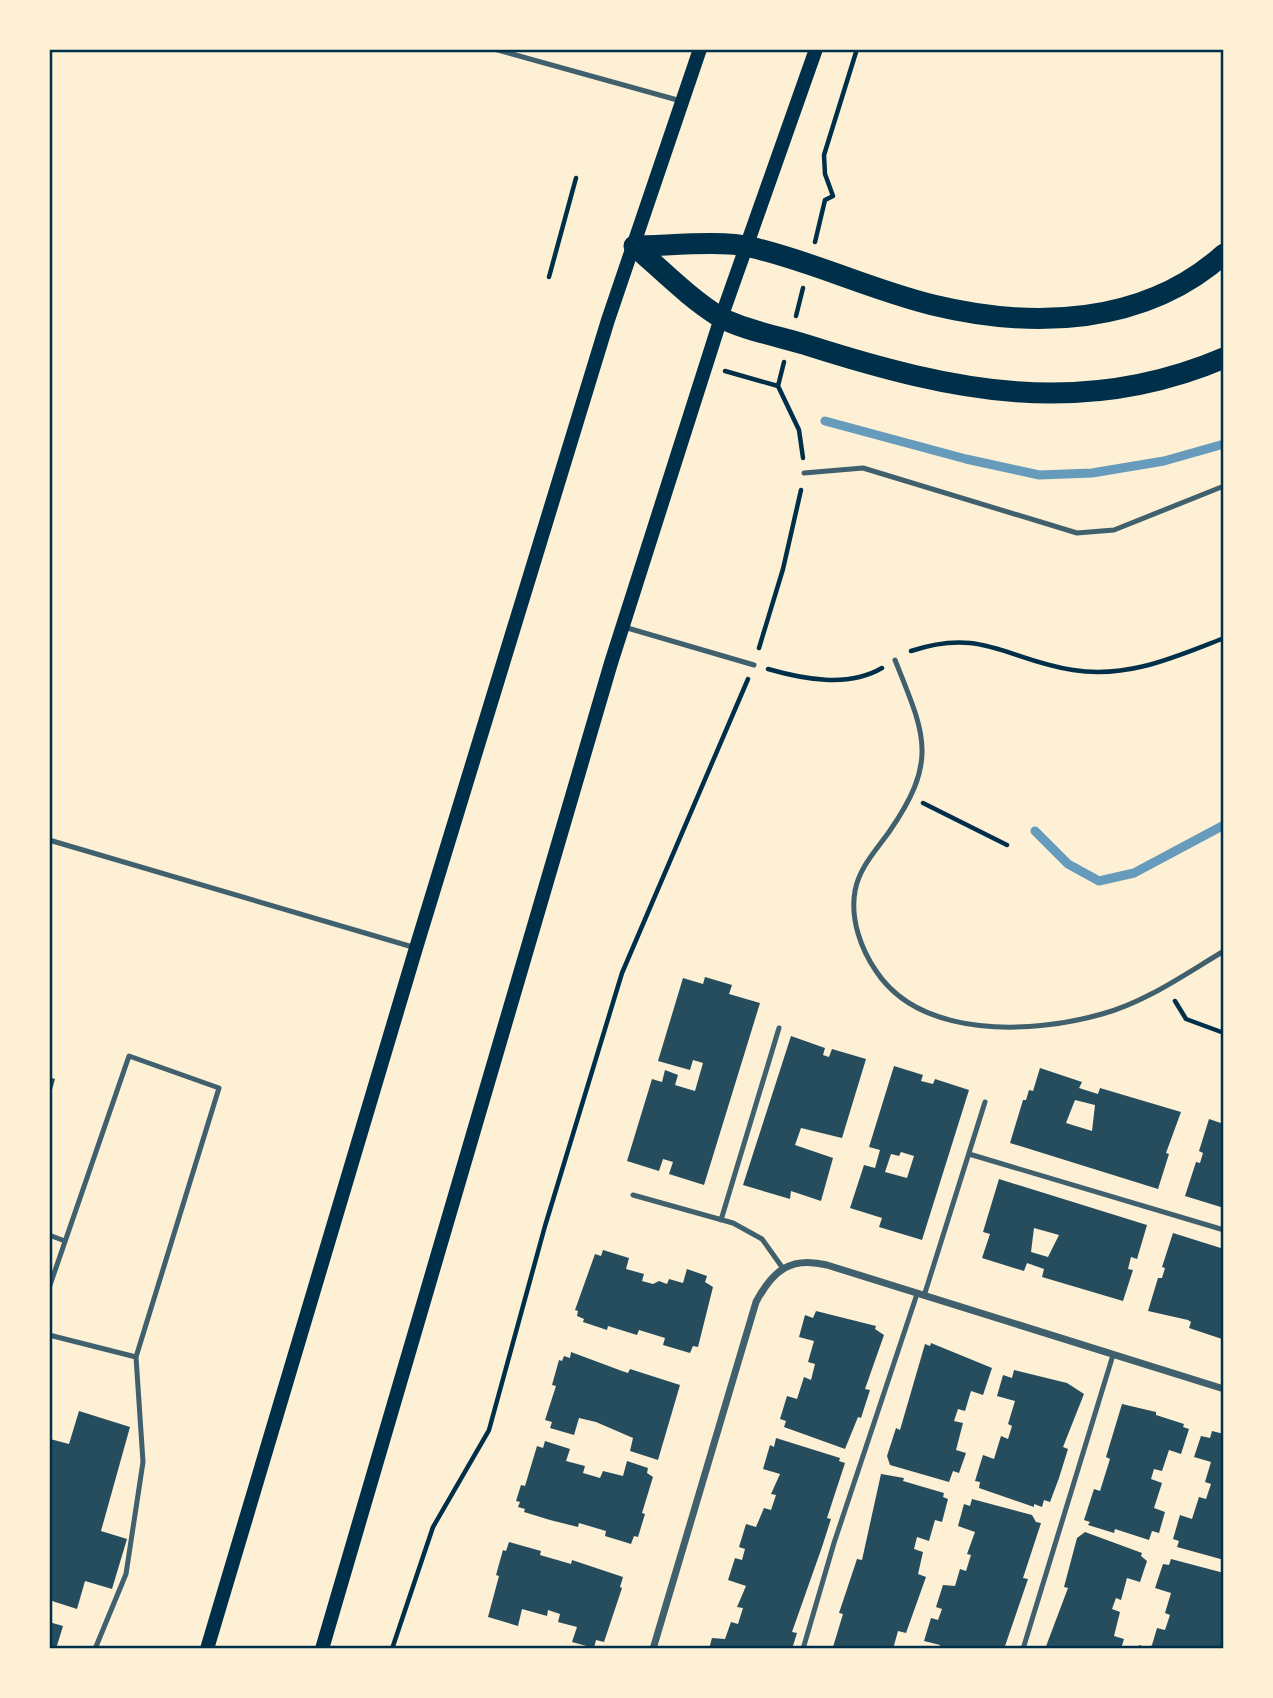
<svg xmlns="http://www.w3.org/2000/svg" width="1273" height="1698" font-family="'DM Sans',sans-serif">
  <rect width="100%" height="100%" fill="#fdf0d5"/>
  <g fill="none" stroke-linecap="round" stroke-linejoin="round">
    <path stroke="#669bbc" stroke-width="9" d="M825 421 966 459 1039 475 1092 473 1164 461 1224 444
      M1035 831 1068 864 1099 881 1134 873 1224 825"/>
  </g>
  <path fill="#264d5e" fill-rule="evenodd" d="M705 977 732 985 729 994 760 1003 704 1185 669 1174 673 1162 663 1159 659 1171 627 1161 652 1079 662 1082 665 1070 678 1075 675 1085 695 1091 703 1063 693 1060 690 1070 658 1061 683 978 703 984Z
    M791 1036 825 1048 823 1055 829 1057 832 1049 866 1059 842 1138 801 1128 795 1145 833 1158 821 1201 791 1191 790 1199 743 1185Z
    M894 1066 923 1075 921 1081 933 1084 935 1079 969 1090 922 1240 879 1227 882 1218 850 1208 864 1165 875 1168 880 1150 869 1147ZM901 1152 914 1156 907 1178 885 1172 891 1154 899 1156Z
    M1040 1068 1082 1082 1079 1088 1098 1094 1100 1088 1181 1112 1166 1153 1169 1154 1158 1189 1010 1143 1023 1100H1026L1029 1090 1033 1091ZM1075 1100 1095 1105 1092 1131 1066 1123Z
    M49 1077 55 1079 50 1097H49Z
    M1209 1119 1224 1124V1208L1185 1196 1196 1162 1200 1163 1203 1153 1199 1151Z
    M999 1179 1147 1225 1137 1259 1131 1257 1128 1269 1133 1270 1123 1301 1042 1277 1044 1269 1027 1263 1024 1271 982 1258 990 1234 983 1232ZM1034 1228 1059 1235 1048 1257 1031 1252Z
    M1173 1233 1224 1249 1222 1339 1189 1328 1191 1322 1188 1320 1148 1311 1158 1278H1162L1165 1268 1162 1267Z
    M603 1250 629 1258 626 1269 644 1274 642 1281 653 1284 659 1281 667 1284 669 1279 683 1283 687 1269 707 1276 705 1282 713 1287 698 1347 693 1346 690 1353 663 1345 665 1338 639 1330 637 1335 608 1326 607 1330 583 1322 584 1319 577 1316 578 1311 575 1310 595 1254 601 1256Z
    M816 1311 876 1326 875 1329 884 1335 865 1389 870 1390 861 1418 858 1417 845 1449 784 1427 786 1421 780 1419 787 1396 797 1399 804 1377 811 1380 815 1364 808 1362 814 1341 799 1337 805 1315 813 1318Z
    M931 1343 992 1368 983 1395 971 1391 965 1411 958 1409 954 1421 963 1423 956 1450 966 1453 959 1473 953 1471 949 1482 890 1465 887 1456 896 1428 900 1430 925 1344 930 1346Z
    M571 1352 622 1371 628 1373 630 1369 680 1385 658 1460 630 1451 633 1438 596 1422 579 1418 574 1435 550 1428 552 1422 545 1420 556 1386 552 1385 559 1360 562 1361 564 1356 570 1358Z
    M1014 1370 1067 1383 1084 1394 1063 1447 1068 1449 1059 1478 1050 1502 1044 1500 1042 1507 1034 1504V1507L979 1488 980 1482 975 1481 983 1455 994 1459 1001 1436 1008 1439 1012 1426 1008 1424 1015 1401 997 1396 1003 1375 1012 1378Z
    M1122 1404 1156 1412V1415L1184 1424 1183 1427 1189 1429 1181 1454 1169 1450 1162 1471 1154 1469 1151 1479 1162 1483 1154 1508 1165 1512 1159 1533 1152 1531 1149 1540 1115 1529 1114 1533 1088 1525 1090 1522 1084 1520 1094 1489 1100 1491 1110 1459 1106 1457Z
    M79 1411 130 1427 101 1531 127 1539 112 1589 85 1581 77 1609 49 1600V1443L50 1439 69 1444Z
    M1212 1431 1224 1434V1560L1177 1547 1179 1541 1173 1539 1180 1515 1192 1519 1199 1497 1206 1499 1211 1484 1205 1482 1211 1462 1194 1457 1201 1436 1210 1438Z
    M776 1438 840 1458 839 1461 845 1463 827 1518 831 1519 822 1547 792 1632 797 1633 792 1649H709L712 1638 725 1639 731 1622 738 1624 743 1608 737 1607 746 1586 728 1580 735 1558 742 1560 745 1549 739 1547 746 1524 756 1527 764 1508 771 1510 776 1495 771 1494 780 1474 763 1469 770 1445 774 1447Z
    M545 1441 570 1449 566 1461 585 1466 583 1473 600 1478 603 1471 623 1476 627 1461 648 1468 647 1473 653 1477 642 1513 645 1514 638 1537 634 1536 631 1544 605 1536 606 1531 579 1523 578 1527 550 1520 524 1512 525 1509 518 1507 520 1502 516 1501 521 1485 525 1486 537 1446 543 1448Z
    M881 1474 904 1478 903 1481 944 1493 943 1497 948 1499 942 1522 935 1520 929 1541 917 1537 914 1549 923 1552 918 1574 926 1577 906 1633 898 1631 893 1649H837L833 1647 843 1614 839 1613 857 1559 862 1560Z
    M972 1499 1032 1515 1036 1522 1041 1523 1023 1578 1028 1579 1004 1649H939L940 1645 924 1641 931 1618 938 1620 942 1609 936 1607 943 1585 955 1586 960 1569 966 1571 971 1555 967 1554 975 1532 958 1526 964 1504 970 1506Z
    M1085 1532 1142 1553 1141 1556 1147 1561 1140 1582 1127 1578 1121 1600 1116 1598 1112 1609 1120 1612 1114 1636 1124 1639 1121 1649H1045L1068 1588 1064 1587 1077 1538Z
    M509 1542 541 1551 540 1555 571 1564 572 1560 623 1577 620 1587 622 1588 604 1642 596 1640 594 1648 572 1642 577 1627 558 1622 560 1614 548 1610 547 1616 522 1609 518 1626 488 1617 499 1576 496 1575 503 1550 506 1551Z
    M1171 1559 1224 1573 1222 1649H1138L1139 1645 1149 1648 1152 1645 1157 1628 1165 1630 1170 1615 1165 1613 1171 1593 1155 1588 1163 1564 1169 1565Z
    M49 1622 63 1626 56 1649H49Z"/>
  <g fill="none" stroke-linecap="round" stroke-linejoin="round">
    <path stroke="#003049" stroke-width="4.5" d="M815 242 825 200 833 196 825 174 824 155 857 49
      M549 277 576 178
      M796 316 803 288
      M725 371 778 386
      M778 386 799 430 803 458
      M778 386 784 362
      M759 648 783 569 801 490
      M911 651C983 627 1007 660 1073 670 1127 679 1175 657 1224 638
      M768 669C803 679 848 688 882 668
      M923 803 1007 845
      M1175 1001 1186 1019 1224 1033
      M392 1649 433 1527 489 1430 545 1226 622 973 748 679"/>
    <path stroke="#3f606c" stroke-width="5" d="M494 49 681 101
      M804 473 863 468 1077 533 1114 530 1224 486
      M624 627 754 665
      M895 660C925 735 939 760 889 832 876 850 859 868 855 891 850 919 861 949 876 971 921 1039 1032 1034 1102 1014 1146 1002 1185 974 1224 951
      M49 840 416 948
      M969 1154 1224 1230
      M633 1195 733 1223 762 1239 782 1267
      M721 1220 779 1028
      M49 1235 65 1241
      M49 1288 129 1056 219 1088 136 1357 143 1462 126 1574 95 1649
      M924 1296 985 1102
      M49 1335 136 1357
      M803 1649 834 1543 917 1294
      M1023 1649 1113 1355"/>
    <path stroke="#3f606c" stroke-width="7" d="M653 1649 756 1302C773 1270 791 1256 827 1265L1224 1389"/>
    <path stroke="#003049" stroke-width="14" d="M207 1649 416 948 608 320 700 49
      M322 1649 611 663 721 318 816 49"/>
    <path stroke="#003049" stroke-width="21" d="M634 246C661 269 689 298 720 317 739 329 786 338 810 346 952 391 1081 419 1224 358
      M634 246C664 246 723 240 750 247 812 261 871 290 933 305 1032 329 1144 326 1224 254"/>
  </g>
  <rect width="1273" height="1698" fill="none" stroke="#fdf0d5" stroke-width="102"/>
  <rect x="51" y="51" width="1171" height="1596" fill="none" stroke="#003049" stroke-width="2.5"/>
</svg>
